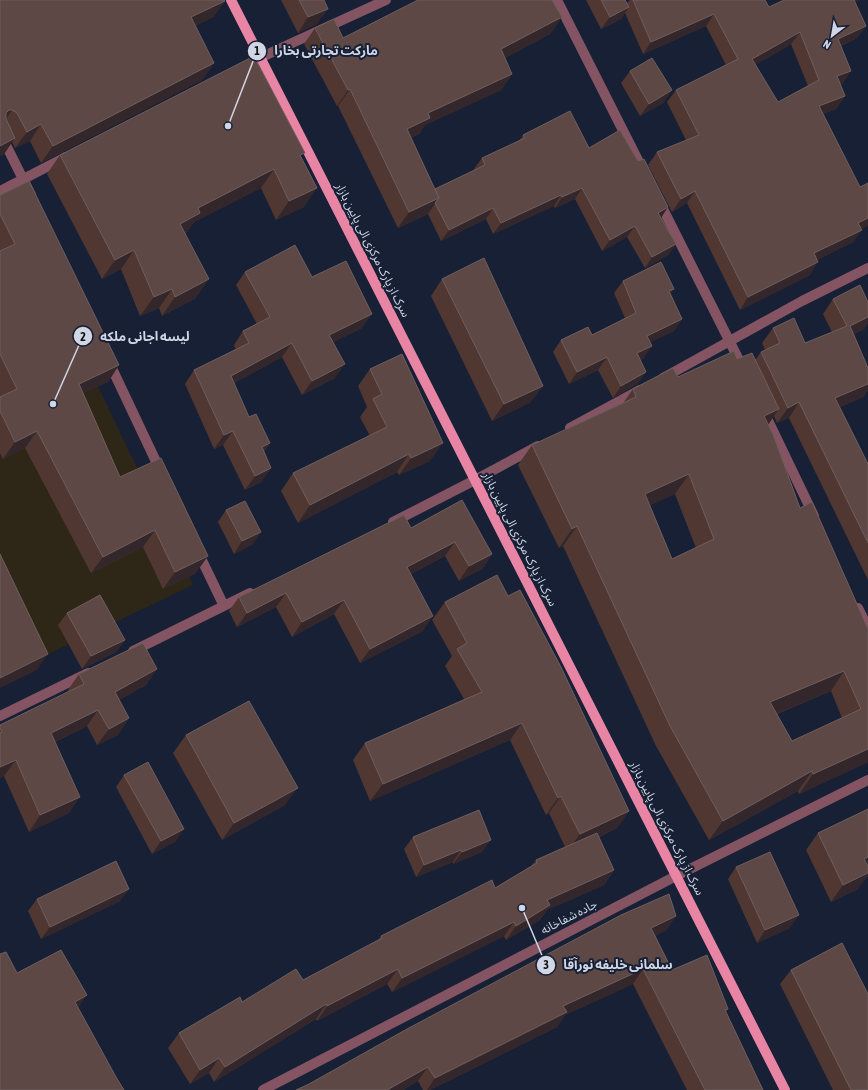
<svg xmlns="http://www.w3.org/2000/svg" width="868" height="1090" font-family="'Asap Condensed','Noto Sans Arabic',sans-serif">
  <rect width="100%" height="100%" fill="#172035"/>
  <path fill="#2e2717" d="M16 215 193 585 0 677V223Z"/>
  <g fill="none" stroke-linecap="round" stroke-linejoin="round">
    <path stroke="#845462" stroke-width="10" d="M557 0 644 172
      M253 61 386 0
      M0 133 31 195
      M0 191 66 157
      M659 201 744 370
      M108 360 161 472
      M663 378 802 301 868 268
      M763 410 814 516
      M570 428 640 390
      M393 522 475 480 538 446
      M198 552 224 606
      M858 608 868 628
      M133 651 250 593
      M0 716 88 673
      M263 1090 676 876 868 780"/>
    <path stroke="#e884a4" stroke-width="10" d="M231 0 785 1090"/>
  </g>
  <path fill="#503732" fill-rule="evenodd" d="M0 0 225 1 213 17 195 26 214 63 202 80 41 163 30 141 15 148 12 142 4 154 0 156Z
    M281 0H324L317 24 298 33Z
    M586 0H625L627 3 630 0H765L769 7 855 2 866 26 857 38 841 46 851 71 842 84H840L845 96 836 109 823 114 862 229 853 242 817 260 810 275 740 310 687 203 672 212 648 165 657 152 686 140 667 102 676 90 726 65 706 26 643 54 625 13 621 19 601 29ZM791 44 808 86 778 102 755 65Z
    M562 17 550 34 505 58 512 74 501 90 425 125 419 134 411 138 435 189 475 170 474 169 482 158 519 141 523 135 589 148 661 218 676 244 668 255 645 268 627 237 602 251 575 199 555 208 554 206 493 234 486 219 441 241 428 214 398 228 338 106H337L304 44 315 28 343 38Z
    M630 71 672 90 663 103 640 116 621 83Z
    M60 155 302 158 304 207 276 220 261 188 194 222 187 232 185 234 196 298 162 316 159 308 140 316 121 269 102 279 47 174Z
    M0 195 119 365 108 382 83 393 120 477 196 573 163 589 143 547 91 573 25 448 3 459 0 453V397H1L0 396Z
    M245 272 312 277 362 328 333 342 335 378 302 395 282 357 234 383 249 417 270 443 264 452 271 468 261 482 245 490 223 445 214 449 185 384 194 370 236 350 234 345 243 331 257 324 236 285Z
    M442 279 531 402 492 421 431 296Z
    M623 281 674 289 670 294 682 319 674 331 650 342 644 358 640 360 646 372 637 384 613 398 598 370 569 384 553 352 561 340 592 335 625 318 614 293Z
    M833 299 868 302V323L864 329 854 334 868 368V390L863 397 840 407 868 464V580L789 418 777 423 774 416 768 425 800 508 868 629V762L799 794 798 791 709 840 656 746 563 546 559 548 518 465 532 445 623 403 633 389 678 377 737 359H756L761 352 765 350 762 343 773 328 805 343 832 332 823 314ZM675 494 696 548 672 559 650 505ZM831 691 842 718 792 741 777 714Z
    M370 369 430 461 399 475 397 472 298 523 281 491 293 473 370 436 360 417 367 407 358 386Z
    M462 500 492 554 482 569 459 581 445 556 411 574 423 631 360 663 334 614 292 637 276 607 237 627 229 611 239 597 411 528Z
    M226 510 253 544 234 554 218 522Z
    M508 596 629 811 617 828 599 837 614 870 604 885 547 910 540 920 506 940 504 936 392 992 387 984 317 1021 316 1019 214 1082 209 1073 190 1084 168 1048 179 1033 242 1002 303 980 378 941 381 936 495 888 531 866 536 860 565 847 549 813 546 815 510 740 370 801 353 760 365 743 464 699 445 666 452 656 432 620 445 602Z
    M67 613 125 640 116 652 82 669 58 625Z
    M157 669 146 685 119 700 129 718 118 735 97 745 87 726 55 742 69 813 29 832 4 776 0 778V725L69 691 68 690 79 674Z
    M186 735 285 805 222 840 173 753Z
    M124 775 176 841 152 854 116 787Z
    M818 833 858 889 831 902 806 850Z
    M413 837 482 852 453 864V862L416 877 404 849Z
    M736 867 790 928 757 943 728 879Z
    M37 899 120 901 41 939 28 911Z
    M666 931 655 936 672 970 728 1009 726 1012 763 1090H687L633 984 565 1015 557 1027 430 1090H423L418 1081 403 1090H296Z
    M791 970 868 1090H833L780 984Z"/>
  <path fill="#33272b" d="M848 0H860L843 8Z
    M225 1 213 17 179 34 191 17Z
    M629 7 621 19 601 29 610 17Z
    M328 9 317 24 298 33 308 17Z
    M714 14 706 26 643 54 651 42Z
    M562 17 550 34 490 66 501 49Z
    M866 26 857 38 829 51 838 39Z
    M800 32 791 44 743 72 752 59Z
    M214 63 202 80 41 163 53 146Z
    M851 71 842 84 829 89 837 76Z
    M512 74 501 90 425 125 419 134 395 145 407 129 428 113Z
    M350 89 338 106H337L348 90Z
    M672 90 663 103 640 116 649 104Z
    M845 96 836 109 811 119 819 106Z
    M9 110H12L1 127 6 113Z
    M41 124 30 141 15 148 27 132Z
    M15 138 4 154 0 156V146Z
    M274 169 261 188 194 222 187 232 167 243 180 224 198 208Z
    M317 188 304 207 276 220 289 201Z
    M582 188 575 199 555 208 562 197Z
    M695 191 687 203 672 212 681 199Z
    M561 195 554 206 493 234 501 223Z
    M439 198 428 214 398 228 409 212Z
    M668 207 661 218 658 213Z
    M493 208 486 219 441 241 449 230Z
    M868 218V226L850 235 858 223Z
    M635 226 627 237 602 251 610 240Z
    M862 230 853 242 805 266 814 253Z
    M676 244 668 255 645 268 652 257Z
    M134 250 121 269 102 279 115 260Z
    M818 262 810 275 740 310 748 297Z
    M209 279 196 298 162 316 175 297Z
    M172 289 159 308 140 316 154 297Z
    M674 289 666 301 669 291Z
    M372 314 362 328 320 349 329 335Z
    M868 317V323L864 329 839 342 850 326Z
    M682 319 674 331 639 348 647 336Z
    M292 343 282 357 221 390 231 376Z
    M652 346 644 358 629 366 637 353Z
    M607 357 598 370 569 384 577 372Z
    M345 364 335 378 302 395 312 381Z
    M119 365 108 382 67 401 79 384Z
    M646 372 637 384 613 398 621 386Z
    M868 384V390L863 397 825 413 835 398Z
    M543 386 531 402 492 421 504 404Z
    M799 402 789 418 777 423 788 408Z
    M779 409 765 429 764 416Z
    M37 431 25 448 3 459 15 442Z
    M233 431 223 445 214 449 224 435Z
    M270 443 260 457 262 447Z
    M443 443 430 461 399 475 411 458Z
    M409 454 397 472 298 523 310 505Z
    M271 468 261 482 245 490 255 476Z
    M689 474 675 494 631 514 645 494Z
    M577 526 563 546 559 548 572 529Z
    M155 530 143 547 91 573 103 557Z
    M261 532 253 544 234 554 242 541Z
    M455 542 445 556 397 581 407 567Z
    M492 554 482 569 459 581 469 566Z
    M208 556 196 573 163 589 175 572Z
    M286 593 276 607 237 627 247 613Z
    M344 600 334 614 292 637 302 622Z
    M433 616 423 631 360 663 370 649Z
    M125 640 116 652 82 669 91 656Z
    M48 654 37 670 0 688V678Z
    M157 669 146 685 104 708 115 692Z
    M844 671 831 691 756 722 770 702Z
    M98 710 87 726 40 749 51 733Z
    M129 718 118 735 97 745 109 729Z
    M522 723 510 740 370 801 383 784Z
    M868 749V762L799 794 813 774Z
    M16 760 4 776 0 778V767Z
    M812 771 798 791 709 840 723 821Z
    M298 788 285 805 222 840 234 823Z
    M561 796 549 813 546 815 558 798Z
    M80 797 69 813 29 832 40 815Z
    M629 811 617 828 568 851 580 834Z
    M184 829 176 841 152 854 161 841Z
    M491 840 482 852 453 864 462 852Z
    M461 850 453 862 416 877 424 865Z
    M868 857V869L864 859Z
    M614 870 604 885 547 910 540 920 506 940 516 926 547 900Z
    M868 873V876L858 889 831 902 843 885Z
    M129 889 120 901 41 939 50 927Z
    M799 915 790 928 757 943 765 930Z
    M676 916 666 931 641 942 651 928Z
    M514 922 504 936 392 992 402 978Z
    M398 969 387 984 317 1021 327 1006Z
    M643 969 633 984 565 1015 557 1027 430 1090H427L435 1078 563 1006Z
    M87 995 78 1008 75 1002Z
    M326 1004 316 1019 214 1082 225 1067Z
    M219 1058 209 1073 190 1084 200 1070Z
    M428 1067 418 1081 403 1090H387Z"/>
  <path fill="#5d4845" stroke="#6f5e5e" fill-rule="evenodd" d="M0 0H224L225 1 191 17 214 63 53 146 41 124 27 132 17 113 12 110H9L6 113V119L15 138 0 146Z
    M299 0H324L328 9 308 17Z
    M418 0H552L562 17 501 49 512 74 428 113 430 118 407 129 439 198 409 212 350 89 348 90 315 28 334 19 343 38Z
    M601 0H625L629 7 610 17Z
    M633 0H765L769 7 784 0H854L866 26 838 39 851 71 837 76 845 96 819 106 860 187 868 183V218L858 223 862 230 814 253 818 262 748 297 695 191 681 199 657 152 699 135 676 90 738 59 714 14 651 42ZM800 32 819 80 778 102 752 59Z
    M254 56 305 153 300 155 317 188 289 201 274 169 198 208 200 213 180 224 209 279 175 297 172 289 154 297 134 250 115 260 60 155Z
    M652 58 672 90 649 104 630 71Z
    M570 111 589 148 620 130 638 161 644 159 668 207 658 213 676 244 652 257 635 226 610 240 582 188 562 197 561 195 501 223 493 208 449 230 435 203 439 198 435 189 485 165 482 158 525 138 523 135Z
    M29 181 119 365 79 384 120 477 161 458 208 556 175 572 155 530 103 557 37 431 15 442 0 411V397L17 389 0 354V251L15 244 0 214V195Z
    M295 245 312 277 346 261 372 314 329 335 345 364 312 381 292 343 231 376 249 417 256 414 270 443 262 447 271 468 255 476 233 431 224 435 194 370 249 343 243 331 270 317 245 272Z
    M484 258 543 386 504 404 442 279Z
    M661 262 674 289 669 291 682 319 647 336 652 346 637 353 646 372 621 386 607 357 577 372 561 340 588 327 592 335 636 313 623 281Z
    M860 285 868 302V317L850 326 868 368V384L835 398 868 464V543L799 402 788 408 761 352 780 343 773 328 794 318 805 343 847 326 833 299Z
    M734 351 737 359 752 353 779 409 764 416 773 434 800 508 812 502 868 629V749L813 774 812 771 723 821 670 726 577 526 572 529 532 445 636 397 633 389 673 368 678 377ZM689 474 714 539 672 559 645 494ZM844 671 861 709 792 741 770 702Z
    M402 354 443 443 411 458 409 454 310 505 293 473 387 427 373 399 382 394 370 369Z
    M462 500 492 554 469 566 455 542 407 567 433 616 370 649 344 600 302 622 286 593 247 613 239 597 404 515 411 528Z
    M245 501 261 532 242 541 226 510Z
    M0 554 48 654 0 678Z
    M497 575 508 596 520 590 561 667 629 811 580 834 561 796 558 798 522 723 383 784 365 743 482 692 457 649 467 643 445 602Z
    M100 595 125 640 91 656 67 613Z
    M143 643 157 669 115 692 129 718 109 729 98 710 51 733 80 797 40 815 16 760 0 767V733L2 732 0 728V725L84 684 79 674Z
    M249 701 298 788 234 823 186 735Z
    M148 762 184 829 161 841 124 775Z
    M868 809V857L864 859 868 866V873L843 885 818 833Z
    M479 810 491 840 462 852 461 850 424 865 413 837Z
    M597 833 614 870 547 900 550 905 516 926 514 922 402 978 398 969 327 1006 326 1004 225 1067 219 1058 200 1070 179 1033 240 997 242 1002 296 969 303 980 382 938 381 936 492 880 495 888 537 863 536 860Z
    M770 852 799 915 765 930 736 867Z
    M116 861 129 889 50 927 37 899Z
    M669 894 676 916 651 928 672 970 707 955 728 1009 725 1010 763 1090H705L643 969 563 1006 567 1012 435 1078 428 1067 387 1090H296L309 1084 407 1029 621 915Z
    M842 943 868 994V1090H851L791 970Z
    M61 950 87 995 75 1002 116 1077 124 1090H0V954L6 952 17 973Z"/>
  <g text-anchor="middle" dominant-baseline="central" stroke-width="4" stroke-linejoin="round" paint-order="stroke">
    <g font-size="12" fill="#d0d6e5" stroke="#172035">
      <text transform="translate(373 250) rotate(63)">سرک از پارک مرکزی الی پایین بازار</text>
      <text transform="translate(520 539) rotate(63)">سرک از پارک مرکزی الی پایین بازار</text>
      <text transform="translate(667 828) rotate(63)">سرک از پارک مرکزی الی پایین بازار</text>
      <text transform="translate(569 917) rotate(-27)">جاده شفاخانه</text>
    </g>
  </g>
  <path fill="none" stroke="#d0d6e5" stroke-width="1.5" d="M228 126L257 51M53 404L83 336M522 908L546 965"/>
  <g fill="#d0d6e5" stroke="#172035" stroke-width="1.5">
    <circle cx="228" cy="126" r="4"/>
    <circle cx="53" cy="404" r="4"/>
    <circle cx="522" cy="908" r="4"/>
    <circle cx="257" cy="51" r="10"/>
    <circle cx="83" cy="336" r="10"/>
    <circle cx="546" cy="965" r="10"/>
  </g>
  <g font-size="12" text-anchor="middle" font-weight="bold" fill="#111">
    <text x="257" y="55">1</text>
    <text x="83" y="341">2</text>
    <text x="546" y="969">3</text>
  </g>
  <g font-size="13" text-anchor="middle" font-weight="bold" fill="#d0d6e5" stroke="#172035" stroke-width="4" stroke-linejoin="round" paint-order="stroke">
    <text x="326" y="55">مارکت تجارتی بخارا</text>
    <text x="145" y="341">لیسه اجانی ملکه</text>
    <text x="618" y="969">سلمانی خلیفه نورآقا</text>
  </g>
  <g transform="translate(832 36) rotate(211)" stroke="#172035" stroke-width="3" paint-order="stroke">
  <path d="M0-3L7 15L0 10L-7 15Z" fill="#d0d6e5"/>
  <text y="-6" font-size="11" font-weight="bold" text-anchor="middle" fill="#d0d6e5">N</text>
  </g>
</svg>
